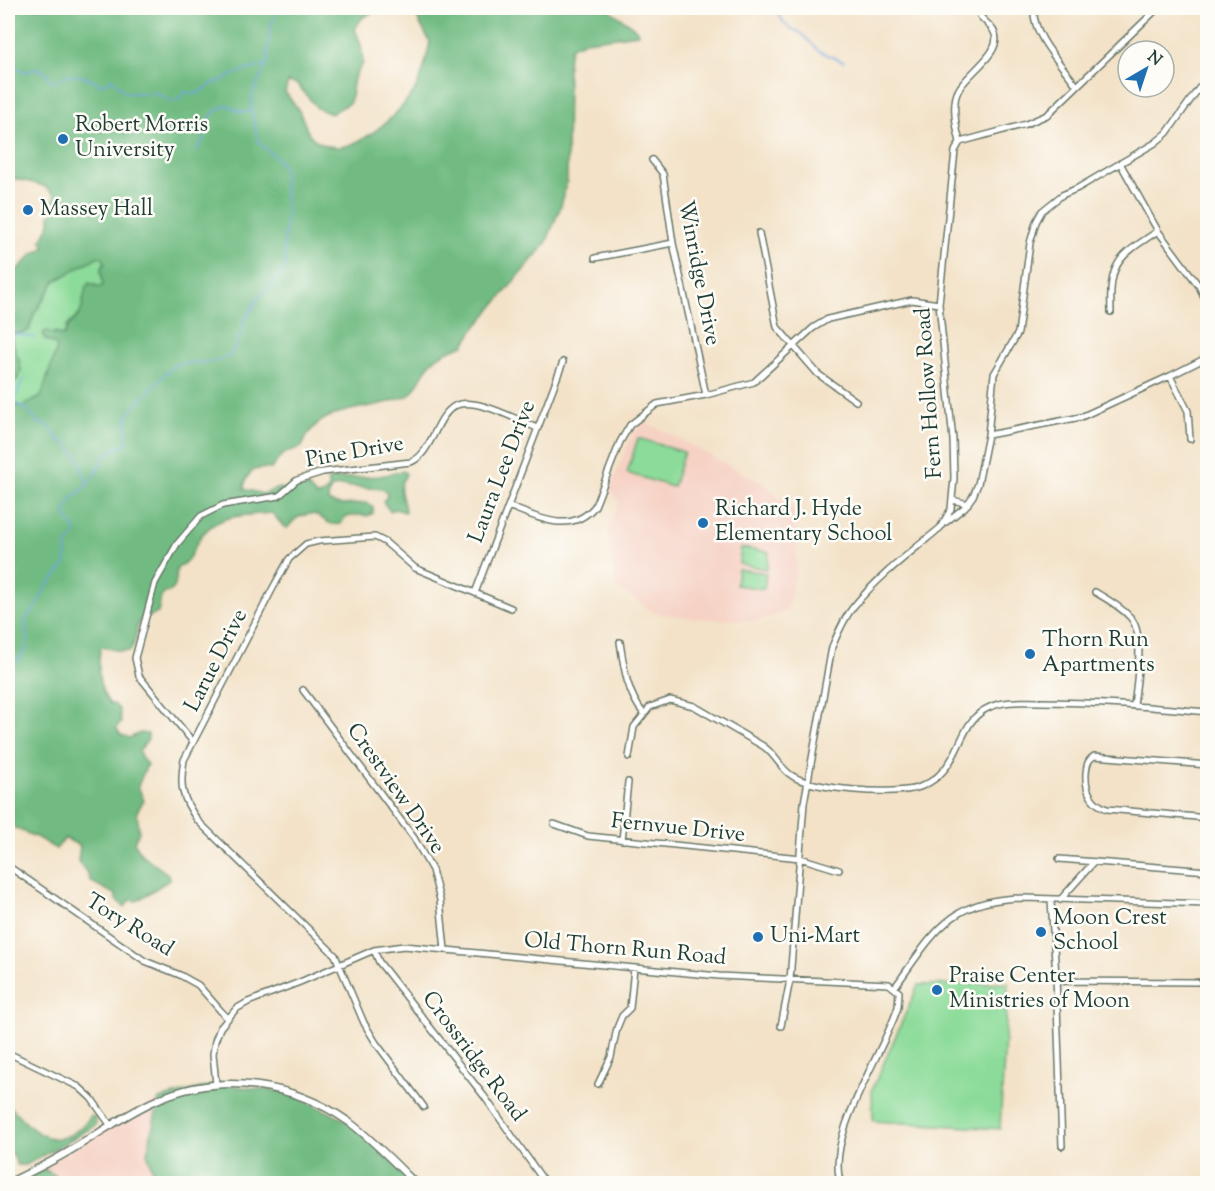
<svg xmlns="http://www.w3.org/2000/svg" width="1215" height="1191" font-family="'Sorts Mill Goudy',serif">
  <rect width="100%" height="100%" fill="#fdfcf7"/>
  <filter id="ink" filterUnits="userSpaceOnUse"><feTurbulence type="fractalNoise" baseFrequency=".0167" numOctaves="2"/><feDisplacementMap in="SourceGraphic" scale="12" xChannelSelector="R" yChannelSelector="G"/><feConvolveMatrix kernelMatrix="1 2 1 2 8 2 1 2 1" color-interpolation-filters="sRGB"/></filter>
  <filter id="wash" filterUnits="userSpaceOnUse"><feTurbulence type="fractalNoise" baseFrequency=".008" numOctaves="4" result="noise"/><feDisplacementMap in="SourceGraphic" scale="24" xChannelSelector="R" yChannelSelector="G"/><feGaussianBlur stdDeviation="1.35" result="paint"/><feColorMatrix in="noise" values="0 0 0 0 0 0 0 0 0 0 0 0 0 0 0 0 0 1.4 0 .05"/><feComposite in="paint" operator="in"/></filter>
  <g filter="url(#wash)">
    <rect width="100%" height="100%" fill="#f3e2c8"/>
    <path fill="#f6d2c5" d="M644 421 766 485 795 512 797 568 787 611 757 621 692 618 655 613 616 587 608 534 619 501 609 489 630 440 637 428Z
      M159 1099 147 1153 154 1174 145 1183H62L40 1167Z"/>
    <path fill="#8cdb9a" stroke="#568c67" stroke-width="1.5" d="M97 257H102L105 263 101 269 104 286 99 287 93 284 84 295 81 313 67 326 65 334 63 336 56 332 45 339 56 345 57 348 41 397 21 407 8 402V379L12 383 21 371 11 337 12 334 26 332 29 330 34 314 55 281Z
      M638 438 684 452 673 487 627 473Z
      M741 548 769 552 767 569 739 564Z
      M738 569 766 573 764 589 736 585Z
      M1008 983 1000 1129 873 1121 872 1090 918 985Z"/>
    <path fill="#71bb82" stroke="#487c5b" stroke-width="1.5" d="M8 8H381L362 18 355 29 361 45 363 63 354 78 350 102 331 114 317 108 297 84 288 82 285 92C290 99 298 107 301 115 308 129 305 135 321 143 352 160 396 116 412 94 423 80 426 58 430 42L418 20 419 8H607L637 30 638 34 585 41 571 47 568 60 567 181 561 206 546 243 472 332 464 345C453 349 436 355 429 365 422 374 417 389 408 396 405 398 399 399 395 400 362 412 316 405 302 447L283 454 271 469C253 467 246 472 244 489L263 494 279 488 293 491 302 486 308 487 316 496C322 496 325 493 329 488L327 482 330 479 380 476 403 471 406 473 405 477C395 488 405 500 405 512L395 509 390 511 383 502 388 494 383 489 340 486C329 487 329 491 328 501 340 508 354 503 368 503L373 507V513L368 516 360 515 345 517 341 524C319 528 324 505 297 518 292 521 291 525 287 528L283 526 272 513C243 516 212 513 197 543 191 554 189 562 177 568 174 579 180 590 165 593L161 597 158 613 139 621C135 632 137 641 130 651H120L103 647 100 649C98 668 97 688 110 704H114L119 709 121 723 116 728 121 735 129 738 140 733 148 734V739L139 751 142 759 147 764 138 786 144 801 137 811 139 832 134 842 142 855 169 875V880L137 901 130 900 125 907 116 900V895L90 881 88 874 78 861 80 846 65 838 56 849 38 838 8 825V402L21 407 41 397 57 348 56 345 45 339 43 333 46 331 63 336 65 334C67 323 77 321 81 311 85 302 82 291 89 283L99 287 103 286 101 269 105 263 102 257H97L55 281 34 314 29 330 26 332 12 334 11 337 20 363 21 371 17 380 12 383 8 379V279L34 253 41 250 45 245 41 241 50 223V215L55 211 57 205 53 200 56 197C53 194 50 189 45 187 40 184 13 178 8 178Z
      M216 1084 288 1092 351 1123 416 1184H145L154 1174 147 1153 159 1099Z
      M8 1104C24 1121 44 1148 70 1135 78 1130 86 1124 91 1116L95 1117 96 1124 90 1129 26 1165H17L13 1155 8 1150Z
      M40 1167 55 1175 62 1184H8Z"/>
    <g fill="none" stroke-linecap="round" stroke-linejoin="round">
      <path stroke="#71a4dd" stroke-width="1.5" d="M775 8 784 23 791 29 800 32 819 51 844 62
        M8 65 27 72 37 68 47 74 49 79C56 84 61 79 67 75 73 76 81 75 87 78 101 84 98 88 112 79L126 93H156L173 102 179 99 184 92 196 94 217 81 221 82C233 72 251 69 266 65
        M196 151 204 140 206 127 209 119 215 111 227 105 241 112 251 111
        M8 335H22L35 338
        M8 393 17 395 22 381 25 379
        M8 399 27 409 37 422 50 427 58 439 67 444 78 457 87 483
        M8 668 17 662 24 652 28 641 25 625 26 619 35 608 45 589 65 565 67 544 74 538 75 529 65 515C69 493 82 494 93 478 98 470 99 460 107 454 114 448 120 449 127 442L126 422 129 412 172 367 177 364 217 361 229 356 238 342 246 318 258 298 280 275 285 266 284 241 287 213 284 189V169L277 158 258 142 251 104 254 91 268 62 269 31 278 8"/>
    </g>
  </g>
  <g filter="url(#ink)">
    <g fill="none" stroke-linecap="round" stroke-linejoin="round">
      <g stroke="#697768" stroke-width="8">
        <path id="minor" d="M1034 8C1031 34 1062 65 1077 86
          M960 142 1026 124 1047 115 1158 8
          M652 160 663 174 673 243 706 395
          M1120 163 1158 231 1199 286 1208 305
          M759 233 777 327 818 374 856 401
          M595 258 673 243
          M1111 312C1109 262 1118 257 1158 231
          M1170 376 1188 411 1190 439
          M988 435 1081 417 1170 376 1208 357
          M953 500 968 504
          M508 506C537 517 571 536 595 506L620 442 630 425 657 404 706 395 754 382 813 328 828 319 912 300 939 304
          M946 522 965 507 973 496 978 484 988 435 994 374 1018 333 1030 243 1036 222 1042 211 1062 195 1078 188 1155 143 1167 133 1199 88 1208 82
          M1095 592C1107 599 1120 606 1130 617 1146 634 1136 684 1134 706
          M475 593 563 362
          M620 642C624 669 627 693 644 714
          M303 690 414 838 432 870 440 900 445 950
          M193 742 139 676 135 658 155 583 177 544 201 516 223 505 279 496 297 480 323 472 411 462C423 457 428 445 434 434 439 424 444 413 453 407 471 394 517 420 537 428
          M629 757 634 727 650 707 670 700 694 706 763 746C776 755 780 768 791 775 811 790 897 796 920 787 933 782 944 772 951 760 963 741 966 717 990 707 1005 700 1023 702 1039 702 1096 702 1152 707 1208 712
          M1208 765 1094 756C1087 761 1087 765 1086 773 1085 790 1091 803 1107 809L1208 818
          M554 824 588 836 800 858 839 870
          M622 840 628 782
          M1059 859 1208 871
          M8 866 145 961 180 975 198 985 227 1018
          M1051 900 1056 976 1062 1146
          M1060 900 1094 862
          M374 950 379 962 484 1096 546 1184
          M1056 981 1197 982
          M895 987C934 933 950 898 1025 898L1208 904
          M781 1026 790 980 804 803 832 647C838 633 844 618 854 606 878 577 911 552 940 528L951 509 954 478 953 440 939 304 955 151 960 142C956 127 951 105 958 91 966 73 1007 51 993 30 990 25 984 21 980 16
          M8 1053 79 1087 91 1098 111 1126
          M216 1084 213 1054 215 1041 220 1028 236 1009 248 1002 300 982 374 950 404 946 719 976 889 984 899 992 898 1007C884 1053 824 1137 841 1184
          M598 1084 611 1057 617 1028 622 1016 630 1008 634 968
          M424 1107 376 1043 364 1023 335 955 198 821C182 798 179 787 184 760L274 586 289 559 306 544 319 541 375 537 385 542 415 568 511 608"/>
      </g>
      <g stroke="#697768" stroke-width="9">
        <path id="tertiary" d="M8 1183C31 1172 54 1161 76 1147 103 1131 130 1111 159 1099 222 1072 294 1083 349 1122 373 1140 395 1163 416 1184"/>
      </g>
      <use href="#minor" stroke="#fff" stroke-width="5"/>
      <use href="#tertiary" stroke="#fff" stroke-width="6"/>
    </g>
  </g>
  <g fill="#1f6fb2" stroke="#fdfcf7" stroke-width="2">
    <circle cx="63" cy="139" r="6"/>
    <circle cx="28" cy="210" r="6"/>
    <circle cx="703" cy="523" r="6"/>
    <circle cx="1030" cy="654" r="6"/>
    <circle cx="1041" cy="932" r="6"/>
    <circle cx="758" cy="937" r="6"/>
    <circle cx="937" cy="990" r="6"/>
  </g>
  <g text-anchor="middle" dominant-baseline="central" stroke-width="5" stroke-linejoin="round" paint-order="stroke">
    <g font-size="22" fill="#1f3d34" stroke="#fdfcf7" text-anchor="start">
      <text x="75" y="126">Robert Morris<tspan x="75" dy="25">University</tspan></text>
      <text x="40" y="210">Massey Hall</text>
      <text x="715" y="510">Richard J. Hyde<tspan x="715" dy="25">Elementary School</tspan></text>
      <text x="1042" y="641">Thorn Run<tspan x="1042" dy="25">Apartments</tspan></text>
      <text x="1053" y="919">Moon Crest<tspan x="1053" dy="25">School</tspan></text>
      <text x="770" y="937">Uni-Mart</text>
      <text x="949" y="977">Praise Center<tspan x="949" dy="25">Ministries of Moon</tspan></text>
    </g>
    <g font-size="22" fill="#1f3d34" stroke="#fdfcf7">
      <text transform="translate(698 273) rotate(79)">Winridge Drive</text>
      <text transform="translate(930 393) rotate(-94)">Fern Hollow Road</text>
      <text transform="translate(355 453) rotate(-10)">Pine Drive</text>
      <text transform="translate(503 472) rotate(-69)">Laura Lee Drive</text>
      <text transform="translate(217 661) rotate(-63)">Larue Drive</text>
      <text transform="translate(395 789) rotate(55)">Crestview Drive</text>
      <text transform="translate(678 829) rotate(6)">Fernvue Drive</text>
      <text transform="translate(129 926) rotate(32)">Tory Road</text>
      <text transform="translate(625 950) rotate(5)">Old Thorn Run Road</text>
      <text transform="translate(473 1057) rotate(53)">Crossridge Road</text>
    </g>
  </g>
  <rect width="1215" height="1191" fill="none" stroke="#fdfcf7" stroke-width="30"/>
  <g transform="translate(1146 69) rotate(39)"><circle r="28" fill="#fdfcf7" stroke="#a4b0a9" stroke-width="1.5"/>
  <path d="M0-4.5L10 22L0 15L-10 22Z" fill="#1f6fb2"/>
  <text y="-9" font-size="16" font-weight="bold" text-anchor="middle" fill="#1f3d34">N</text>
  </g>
</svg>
